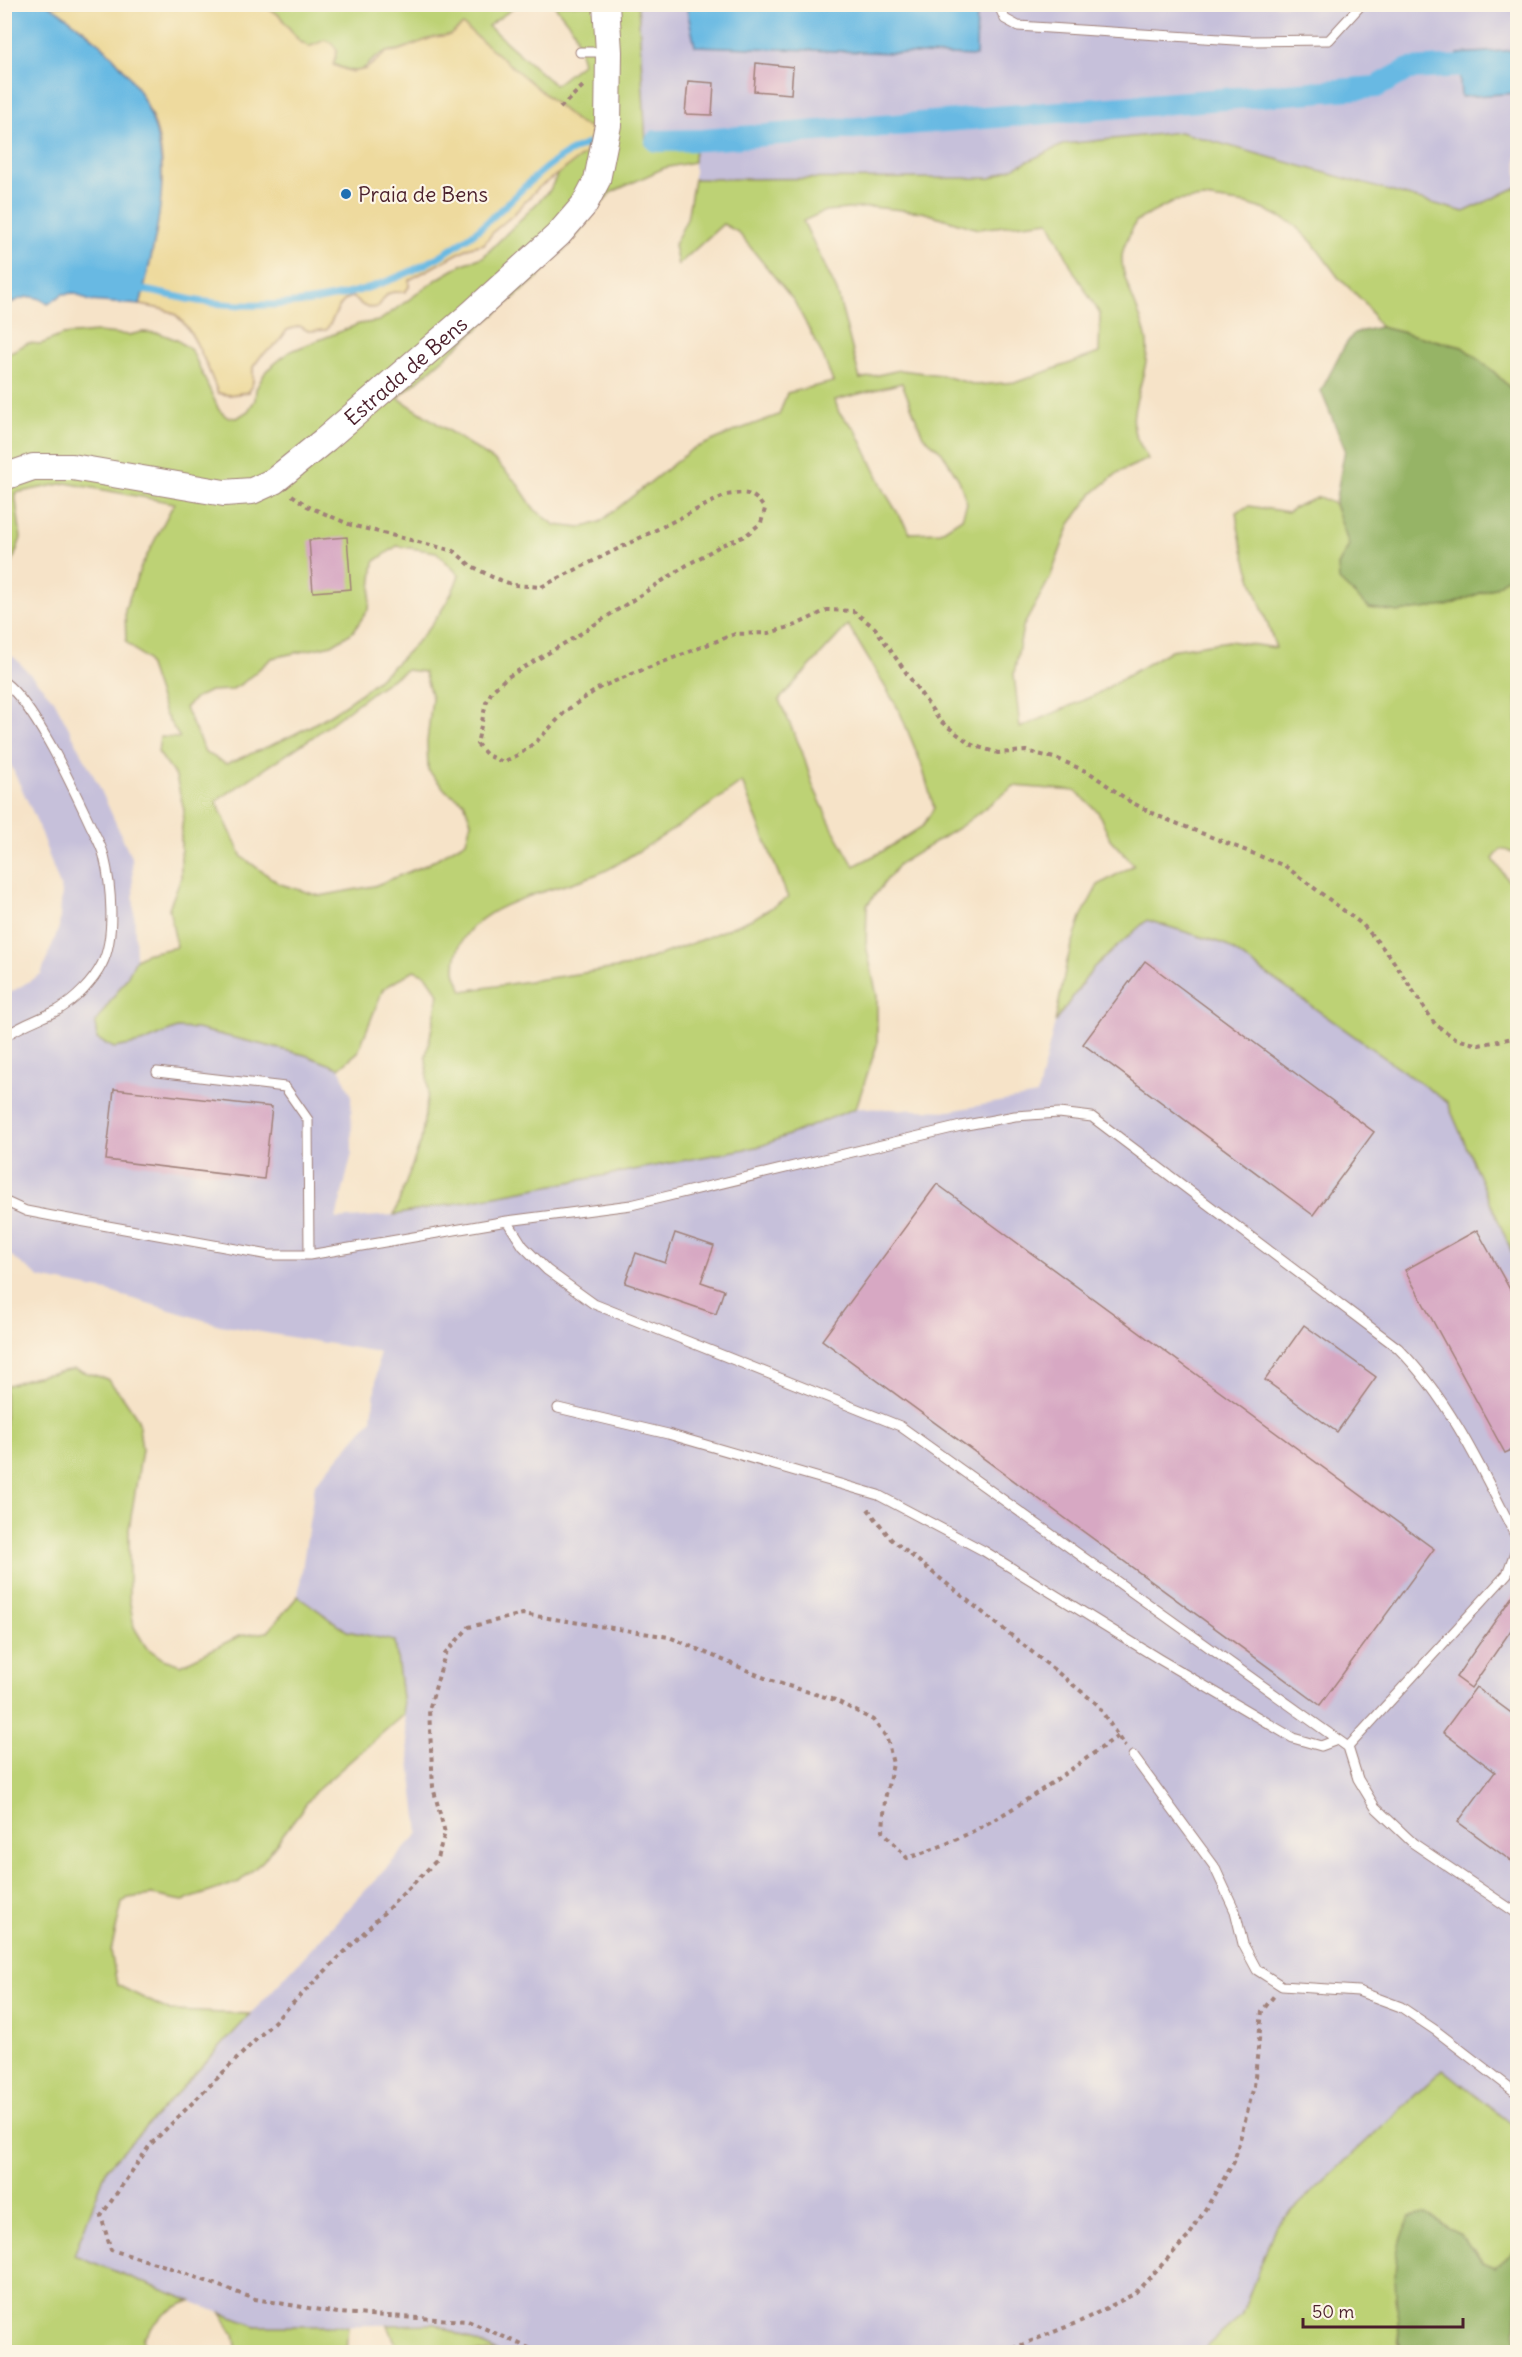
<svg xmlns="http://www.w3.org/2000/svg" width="1522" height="2357" font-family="Delius,sans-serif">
  <rect width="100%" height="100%" fill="#fcf5e5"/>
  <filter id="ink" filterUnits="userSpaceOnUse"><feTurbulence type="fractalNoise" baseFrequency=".0167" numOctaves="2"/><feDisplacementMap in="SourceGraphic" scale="12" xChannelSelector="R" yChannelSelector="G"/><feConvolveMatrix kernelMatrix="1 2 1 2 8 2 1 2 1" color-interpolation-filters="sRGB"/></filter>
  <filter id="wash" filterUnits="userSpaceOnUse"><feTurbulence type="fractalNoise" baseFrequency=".008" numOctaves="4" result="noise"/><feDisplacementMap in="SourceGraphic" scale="24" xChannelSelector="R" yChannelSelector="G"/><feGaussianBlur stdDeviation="1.35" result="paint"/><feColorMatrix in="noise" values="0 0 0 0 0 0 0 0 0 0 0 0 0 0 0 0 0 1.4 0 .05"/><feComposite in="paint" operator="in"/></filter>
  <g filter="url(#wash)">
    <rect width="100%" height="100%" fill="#f6e3c8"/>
    <path fill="#c6c0da" d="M638 5H1517V187L1465 212 1180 132 1065 144 991 178 694 179V144H646Z
      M5 653 15 658 54 700 99 786 132 859 136 959 126 979 95 1023 141 1043 177 1028 197 1029 305 1055 339 1068 351 1094 352 1153 336 1219 394 1215 761 1146 856 1108 950 1111 1037 1095 1055 1022 1094 967 1147 919 1224 944 1447 1102 1517 1264V2128L1443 2069 1275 2227 1241 2316 1200 2352H498L436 2324 256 2327 74 2255 107 2168 419 1833 395 1641 347 1631 298 1596 315 1484 372 1419 379 1352 220 1325 107 1291 40 1278 5 1251V996L41 974 59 927 62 892 35 817 5 753Z"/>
    <path fill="#bdd275" stroke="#847850" stroke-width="1.5" fill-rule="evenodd" d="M232 5H518L488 26 555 85 583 63 574 30 554 5H638L646 144 695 140 694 162 664 168 610 193 574 239 539 276 398 398 495 461 517 483 534 509 555 525 580 528 600 522 691 450 735 431 779 415 787 393 833 382 823 356 794 301 738 232 723 224 678 265 674 245 687 219 694 179 991 178 1065 144 1180 132 1464 212 1517 187V395L1493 371 1462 347 1380 327 1365 303 1338 277 1312 242 1292 223 1268 211 1247 204 1204 198 1175 201 1136 221C1132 230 1126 240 1123 251 1116 275 1145 316 1147 343 1150 369 1129 406 1134 430 1136 440 1144 450 1148 459L1119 472 1092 494 1070 524 1050 578 1023 627 1014 674 1020 728 1095 695 1171 650 1229 641 1276 648C1261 603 1241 559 1236 512L1249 506 1288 512 1299 505 1319 497 1335 504 1349 545 1338 566 1496 587 1517 569V853L1501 849 1493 859 1512 886 1517 888V1264L1447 1102 1224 944 1147 920 1094 967 1055 1022 1067 961 1081 917 1098 885 1134 865 1110 839 1098 812 1076 791 1014 786 960 827 899 864 867 905 866 945 877 996V1045L856 1108 761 1146 394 1215 421 1141 428 1093 426 1056 439 994 426 975 414 970 383 989 358 1052 339 1068 305 1055 197 1029 177 1028 141 1043 114 1048 97 1039 95 1023 126 979 136 959 145 954 177 947 169 908 181 878V834L184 810 176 777 158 752 160 737 180 738 165 714 147 660 126 642 125 609 141 567 174 503 66 483 15 493 21 538 5 583V355L28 343 41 344 62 335 97 332 129 335 142 332 159 333 177 340 192 351 219 410 227 417 237 418 248 411 255 400 256 389 266 371 289 352 359 324 379 321 439 278 463 264 483 257 550 190 558 173 585 154 593 128 580 124 560 108 450 35C432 38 417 44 400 50 396 51 391 50 386 52 360 61 372 82 333 64L336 57 314 44 310 47 299 41 279 15 267 8 241 7ZM872 207 922 212 978 229 1049 221 1074 272 1100 314 1099 353 1017 382 976 385 941 375 900 370 860 379 837 291 803 221 825 211ZM902 383 923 436 942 452 959 480 967 503 962 518 940 532 910 533 886 494 856 430 839 413 835 400ZM397 546 436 552 459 575C442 628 380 682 334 712 300 734 263 749 226 764L205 752 185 708 194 699 210 691 231 690 243 683 272 658 332 645 353 632 369 608 374 562ZM848 625 899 710 921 763 934 808 923 826 883 851 854 866 833 829 813 786 802 751 779 700ZM406 670 424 672 432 698 427 742 428 770 446 791 464 802 471 822 466 841 428 864 374 886 320 896 280 884 242 857 216 801 310 739 378 688ZM742 782 788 898 754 918 698 941 630 966 463 991C461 985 455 977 455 970 453 902 555 893 600 873 611 869 622 861 632 855 670 833 706 808 742 782Z
      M74 1369 107 1379 124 1398 138 1419 142 1450 129 1529V1597L134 1627 146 1647 163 1659 181 1665 239 1636 267 1632 298 1596 347 1631 395 1641 404 1714 315 1792 263 1861 239 1882 183 1901 152 1895 128 1898 122 1903 111 1951 117 1985 170 2011 251 2014 107 2168 74 2255 191 2301C167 2309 159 2318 143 2338L146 2352H5V1386L32 1377Z
      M1443 2069 1517 2128V2248L1495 2267 1482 2262 1474 2249 1395 2297 1400 2330 1397 2352H1200L1241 2316 1275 2227Z
      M221 2313 256 2326H348L346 2352H237L234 2334Z
      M436 2324 498 2352H399L388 2325Z"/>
    <path fill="#96b466" stroke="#706a48" stroke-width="1.5" d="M1380 327 1462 347 1493 371 1517 395V569L1496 587 1447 606 1398 612 1369 608 1339 580 1338 566 1349 545 1335 504 1345 449 1321 391 1344 347 1354 333Z
      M1425 2214C1449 2225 1468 2240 1482 2262L1495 2267 1517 2248V2352H1400C1399 2304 1385 2262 1410 2217Z"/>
    <path fill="#eeda9e" stroke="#9c7c64" stroke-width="1.5" d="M232 4 241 7 267 8 279 15 299 41 309 47 325 40 332 43 337 50 333 65 352 72 366 69 387 52 397 51 434 37 450 35 463 25 580 124 593 128 585 154 538 188 513 215 494 231 484 244 470 247 409 280V287L405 292C386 292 389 291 378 307 364 310 362 304 352 297 338 300 335 319 326 330L308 331 300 326 287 330 278 343 261 356 253 367V382L249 392 229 395 218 393C209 371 193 326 173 313 164 308 150 307 140 305 151 260 167 197 161 151 155 105 123 61 88 33 75 22 60 14 46 5Z"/>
    <path fill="#68b9e3" stroke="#596c87" stroke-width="1.5" d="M5 4C15 4 36 2 46 4 57 8 91 36 101 45 186 125 164 204 140 305L89 301 75 293 63 294 48 304C31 291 21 298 5 306Z
      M686 5H977L976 56 695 46Z
      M1517 50V93L1461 97 1458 54Z"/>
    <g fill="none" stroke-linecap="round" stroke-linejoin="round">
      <path stroke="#68b9e3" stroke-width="7" d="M144 290C162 293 180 298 198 301 293 315 392 294 470 236 510 207 540 161 587 144"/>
      <path stroke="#68b9e3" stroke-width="22" d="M656 141 703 140 1376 87 1409 69 1518 63"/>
    </g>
    <g id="blocks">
      <path fill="#d7a8c3" d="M756 63 793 67 791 94 754 91Z
        M688 81 714 83 712 115 685 114Z
        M347 537 351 589 313 592 309 540Z
        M1145 961 1374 1132 1313 1215 1083 1044Z
        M114 1089 272 1107 264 1179 106 1160Z
        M937 1184 1434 1549 1320 1705 822 1340Z
        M1477 1230 1518 1304V1447L1505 1453 1405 1270Z
        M675 1233 714 1246 701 1282 724 1290 716 1314 625 1283 636 1253 665 1263Z
        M1304 1325 1376 1377 1337 1432 1265 1380Z
        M1518 1588V1620L1471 1688 1456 1677Z
        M1476 1687 1518 1718V1866L1458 1822 1495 1772 1443 1732Z"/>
    </g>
  </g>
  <g filter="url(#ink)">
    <use href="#blocks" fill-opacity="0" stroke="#a0817a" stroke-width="1.5"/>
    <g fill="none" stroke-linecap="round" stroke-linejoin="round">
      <g stroke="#a0817a" stroke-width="11">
        <path id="lane" d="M998 4 1005 19 1018 26 1251 41 1329 40 1362 4
          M580 52H608
          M4 682C35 705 72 786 89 822 94 833 101 844 104 856 111 884 116 937 102 964 93 982 75 1000 58 1010 40 1019 21 1025 4 1037
          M157 1072 285 1087 308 1120 309 1255
          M4 1201 26 1211 52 1216 269 1255H309L507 1221
          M558 1408 668 1434 878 1495 984 1551 1159 1659 1293 1738 1321 1746 1337 1740
          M1518 1541C1484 1474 1451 1401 1398 1348L1092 1117 1059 1113 1015 1116 961 1126 631 1205 507 1221 523 1246 547 1270 594 1304 900 1426 1348 1747 1507 1574 1518 1544
          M1348 1747 1358 1779 1375 1807 1413 1843 1518 1914
          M1133 1756 1214 1866 1235 1911 1243 1944 1257 1970 1282 1986 1358 1991 1401 2007 1435 2030 1518 2094"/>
      </g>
      <g stroke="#a0817a" stroke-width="28">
        <g id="secondary">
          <path id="s1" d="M4 477 33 467H72L224 493 252 491 274 481 326 439 471 314 558 235 584 205 597 180 608 125 609 52 606 4"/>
        </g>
      </g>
      <path stroke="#a0817a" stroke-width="4" stroke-dasharray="4.5 4.5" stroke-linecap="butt" d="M560 108 585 84
        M292 495 307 506 351 525 454 551 470 565 492 577 514 585 541 587 726 495C747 492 752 491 765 509L761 523 745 536 722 545 687 565 580 634 506 678 492 691 486 703 477 744 487 755 503 762 520 754 538 740 567 710 599 688 632 674 735 634 769 633 796 625 827 610 853 611 875 628 940 721 972 745 998 753 1026 751 1058 759 1090 773 1129 801 1158 816 1285 866 1363 925 1390 956 1435 1024 1456 1039 1479 1045 1518 1037
        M868 1509 891 1539 1097 1704 1125 1747
        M538 2352 468 2321 338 2313 255 2299 165 2266 111 2250 101 2216 150 2145 436 1861 445 1833 433 1787 429 1710 445 1654 469 1627 523 1614 669 1637 772 1681 835 1700 873 1720 887 1738 893 1764 885 1799 883 1831 907 1858C986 1835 1052 1782 1118 1736
        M1004 2352 1081 2321 1134 2294 1189 2236 1234 2162 1254 2086 1262 2011 1274 1996"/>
      <use href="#lane" stroke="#fff" stroke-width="9"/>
      <use href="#secondary" stroke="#fff" stroke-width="26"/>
    </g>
  </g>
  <circle fill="#1f6fb2" stroke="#fcf5e5" stroke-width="2" cx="346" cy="194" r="6"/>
  <g text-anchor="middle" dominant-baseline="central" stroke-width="4.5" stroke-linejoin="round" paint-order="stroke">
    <g font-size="21" fill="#4a1f2b" stroke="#fcf5e5" text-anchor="start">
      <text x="358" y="194">Praia de Bens</text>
    </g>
    <g font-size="21" fill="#4a1f2b" stroke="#fcf5e5">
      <text stroke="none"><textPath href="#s1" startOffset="448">Estrada de Bens</textPath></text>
    </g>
  </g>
  <rect width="1522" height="2357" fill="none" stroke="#fcf5e5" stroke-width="24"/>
  <path d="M1303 2318v9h160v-9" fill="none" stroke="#4a1f2b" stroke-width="3"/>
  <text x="1312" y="2318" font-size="18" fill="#4a1f2b" stroke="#fcf5e5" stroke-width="4.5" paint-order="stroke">50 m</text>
</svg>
